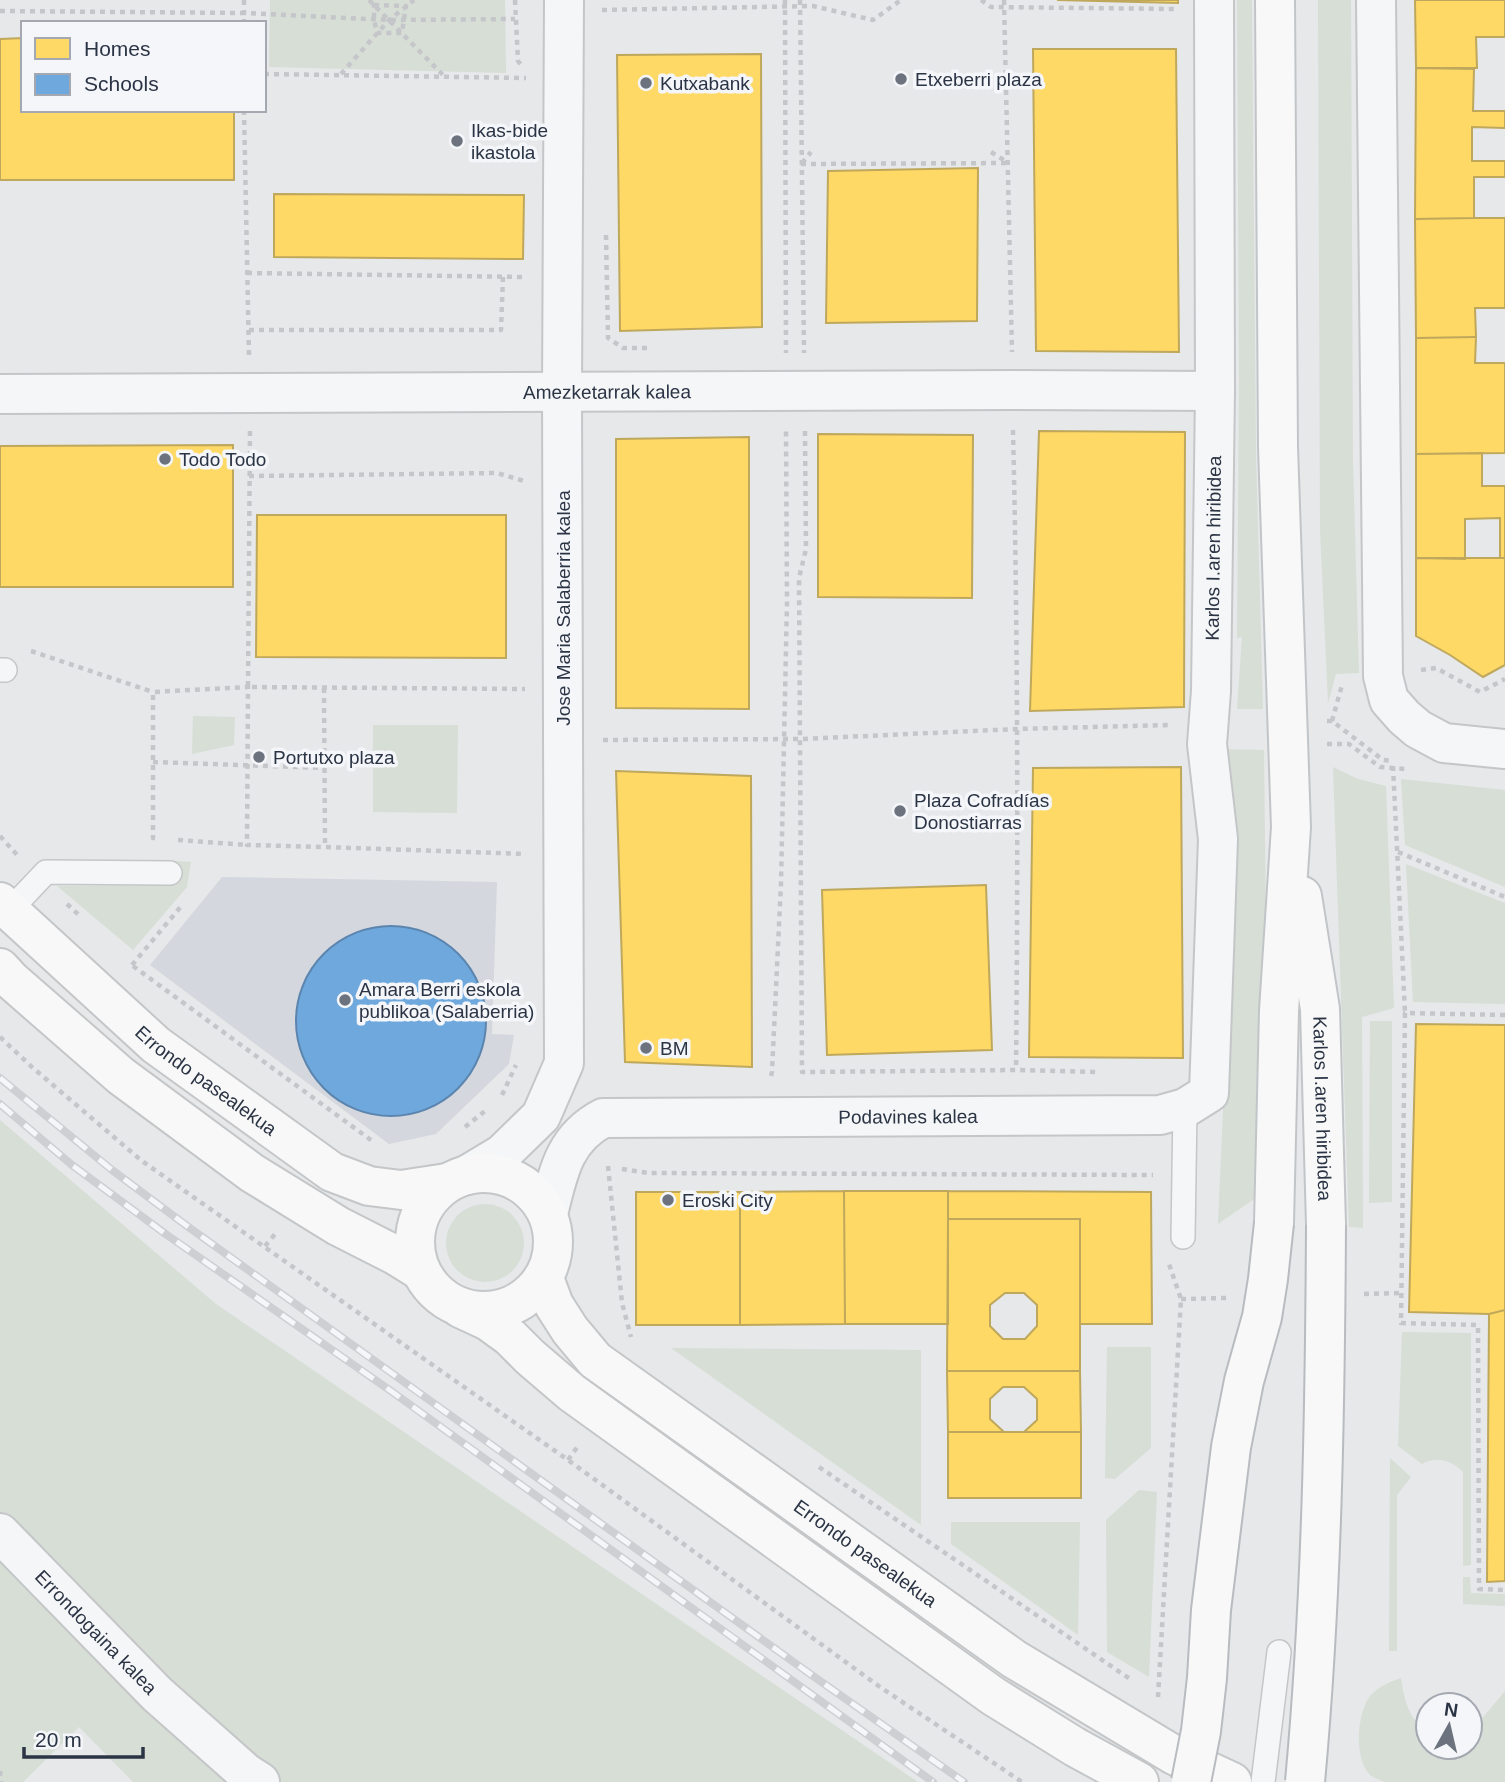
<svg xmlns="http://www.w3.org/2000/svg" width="1505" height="1782" font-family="Arial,sans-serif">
  <rect width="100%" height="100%" fill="#e6e8ea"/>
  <path fill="#d4d7dd" d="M222 877 497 882 492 1034 514 1035 509 1064 436 1134 389 1144 150 965Z"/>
  <path fill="#d6ded6" d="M270 0H505L506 73 269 67Z
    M1237 0H1252L1256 453 1263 709H1237L1242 637 1237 638 1239 382Z
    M1318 0H1351L1353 463 1359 673 1336 674 1328 703 1320 530Z
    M193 716 235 717 234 745 192 754Z
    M373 725H458L457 813 373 812Z
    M1216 749 1264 750 1266 927 1260 1195 1218 1224 1223 1111 1227 926Z
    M1333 767 1358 779 1386 786 1394 1008 1362 1017 1363 1228 1349 1227Z
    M1401 779 1505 790V887L1405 845Z
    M175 861 191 862 187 887 133 950 57 886 176 885Z
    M1406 864 1505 903V1004L1413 1002Z
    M1370 1021H1392V1202L1369 1203Z
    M0 1120 216 1304 918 1782H133L79 1727 23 1782H3L0 1780Z
    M446 1243a39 39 0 1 1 78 0a39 39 0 1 1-78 0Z
    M1402 1332 1471 1333V1565L1463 1566V1472C1452 1460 1436 1456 1422 1464L1398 1446Z
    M1107 1347H1151V1448L1115 1479 1105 1478Z
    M671 1348 921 1350V1525Z
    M1390 1458 1411 1477 1397 1495V1651H1389Z
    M1139 1490 1157 1492 1149 1677 1107 1652 1106 1520Z
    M951 1522H1080L1078 1635 951 1544Z
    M1463 1577H1470L1471 1593 1505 1594V1606L1463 1604Z
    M1401 1678C1404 1700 1409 1720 1428 1732V1747H1470V1728L1479 1722 1505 1691V1782H1385C1380 1780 1374 1778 1370 1775 1354 1758 1357 1718 1368 1699 1375 1688 1389 1682 1401 1678Z"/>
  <path fill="#ffd966" stroke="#bfa85c" stroke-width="2" fill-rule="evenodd" d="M1057 0H1178V3Z
    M1415 0H1505V37H1476L1477 68H1416Z
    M23 38V110H234V180H0V39Z
    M1033 49H1176L1179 352 1036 351Z
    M761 54 762 327 620 331 617 55Z
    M1416 68 1474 69 1473 111H1505V128L1472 127V161H1505V177H1474V218L1415 219Z
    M978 168 977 321 826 323 828 171Z
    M274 194 524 195 523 259 274 257Z
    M1474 218H1505V308H1475L1476 337 1416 338 1415 219Z
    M1476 337 1475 363H1505V453L1416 454V338Z
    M1039 431 1185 432 1184 707 1030 711Z
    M818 434 973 435 972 598 818 597Z
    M749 437V709L616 708V439Z
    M233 445V587H0V446Z
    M1482 453V486H1505V558H1500V518L1465 519V559L1416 558V454Z
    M257 515H506V658L256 657Z
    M1416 558H1505V665L1483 677 1450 655 1416 636Z
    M1181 767 1183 1058 1029 1057 1033 768Z
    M616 771 751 776 752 1067 625 1062Z
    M986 885 992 1050 827 1055 822 890Z
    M1416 1024 1505 1025V1310L1489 1314 1409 1312Z
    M844 1191 845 1324 740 1325V1192Z
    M844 1191H948V1324H845Z
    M948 1191 1151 1192 1152 1324H1080V1219H948Z
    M636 1192H740V1325H636Z
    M948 1219H1080V1371H947ZM1005 1293H1024L1037 1305V1326L1025 1339H1003L990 1326V1305Z
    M1505 1310V1581L1487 1582 1489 1314Z
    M947 1371H1080L1081 1432H1024L1037 1420V1399L1024 1387H1003L990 1399V1419L1004 1432H948Z
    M948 1432H1081V1498H948Z"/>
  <path fill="#6fa8dc" stroke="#5b85af" stroke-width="2" d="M296 1021a95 95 0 1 1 190 0a95 95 0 1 1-190 0Z"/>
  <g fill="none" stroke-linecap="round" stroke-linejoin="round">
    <g stroke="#c4c6c8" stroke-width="26">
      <path id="service" d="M0 670H5
        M9 911 46 872 170 873
        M1183 1237 1185 1108
        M1263 1782 1279 1652"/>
    </g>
    <g stroke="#c4c6c8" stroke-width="42">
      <g id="minor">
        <path d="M1376 0 1383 676 1389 700 1404 717 1418 729 1444 743 1505 749"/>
        <path id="s1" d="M0 394 1013 390 1215 391"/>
        <path d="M467 1175 502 1154 541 1116 564 1063 562 392 564 0"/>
        <path id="s2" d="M548 1214C558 1174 563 1139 603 1118L1160 1115 1185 1108 1209 1093 1218 839 1207 744 1211 691 1215 391 1214 0"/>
        <path id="s3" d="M0 1533 157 1694 246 1773 260 1782"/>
      </g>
    </g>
    <g stroke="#c4c6c8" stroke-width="42">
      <g id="secondary">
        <path id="s4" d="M0 902 156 1045 332 1172 369 1186 401 1190 447 1183"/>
        <path d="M0 968 11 980 121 1076 252 1173 338 1226 395 1255 419 1270"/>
        <circle cx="484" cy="1242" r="69"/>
        <path id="s5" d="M544 1278 554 1305 570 1330 595 1360 1014 1659 1174 1755 1232 1782"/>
        <path d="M460 1308 488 1321 510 1337 530 1357 572 1393 993 1696 1075 1747 1139 1782"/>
      </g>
    </g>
    <g stroke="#c2c5c8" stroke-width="42">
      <g id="primary">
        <path id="s6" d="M1302 896 1320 1009 1326 1225"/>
        <path d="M1274 1223 1279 1011 1291 827 1278 447 1275 0"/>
      </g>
    </g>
    <path stroke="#c5c6ca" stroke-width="4.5" stroke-dasharray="5 5" stroke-linecap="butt" d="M244 0V13L389 20 515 19
      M369 0 444 76
      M515 0 518 61 523 67
      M785 0 786 353
      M800 0 804 353
      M981 0 991 7 1174 9
      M1004 0 1012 352
      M374 5 406 6 402 33H377L374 19Z
      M602 10 813 6 873 20 901 0
      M0 11 244 13V23
      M264 74 526 78
      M341 74 389 20 414 0
      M244 110 249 356
      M991 152 1007 162
      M802 163 811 152
      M801 164 1008 163
      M606 235 608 338 623 348H651
      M247 273 525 277
      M249 330H501L503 277
      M1013 430C1018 643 1018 856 1016 1070
      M250 431 248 687 525 689
      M805 431 806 549 799 578 802 1072 1016 1070 1096 1072
      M249 476 497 473 524 481
      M31 651 153 692
      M1421 670 1436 668 1480 692 1505 679
      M324 688 325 847 526 854
      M1327 721H1332L1383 760 1393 761
      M1332 721 1342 685
      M603 740 801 739 1017 729 1168 725
      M1327 744H1349L1380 767 1405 769
      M153 762 325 768
      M1393 766 1405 1013
      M0 836 18 856
      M155 838H153V692L248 687 247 845 325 847
      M178 840 247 845
      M1398 852 1505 897
      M67 904 81 917
      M132 965 183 904
      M133 966 375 1143
      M1505 1015 1405 1013 1401 1323 1478 1325 1479 1589 1505 1590
      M0 1037 33 1068 142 1161 568 1460 880 1687 1022 1782
      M771 1076 772 1072 781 883 787 602 786 431
      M502 1095 516 1065
      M465 1127 485 1111
      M608 1166 622 1303 631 1337
      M622 1169 648 1173 1153 1175
      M265 1246 276 1233
      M1364 1294 1402 1293
      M1181 1299 1226 1298
      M568 1460 578 1446
      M819 1467 1130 1679
      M1158 1697 1181 1299 1169 1264
      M0 1771 1 1782"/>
    <use href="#service" stroke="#f5f6f7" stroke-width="23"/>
    <use href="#minor" stroke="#f5f6f7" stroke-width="38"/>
    <use href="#secondary" stroke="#f8f8f8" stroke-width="38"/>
    <use href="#primary" stroke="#f8f8f8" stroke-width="38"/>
    <g stroke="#cecfd2" stroke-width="8">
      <path id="rail" d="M0 1078 112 1170 187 1226 813 1676 964 1782
        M0 1104 72 1165 167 1235 391 1391 933 1782"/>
    </g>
    <use href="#rail" stroke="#f4f6f9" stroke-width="5" stroke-dasharray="16" stroke-linecap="butt"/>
    <g stroke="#b8bbbf" stroke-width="42" stroke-linecap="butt">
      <path id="motorway-bridge" d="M1191 1782 1201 1731 1207 1678 1211 1610 1231 1447 1244 1381 1262 1317 1268 1279 1274 1223
        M1305 1782C1322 1597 1325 1411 1326 1225"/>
    </g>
    <use href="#motorway-bridge" stroke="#f8f8f8" stroke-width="38"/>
  </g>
  <g fill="#6c737f" stroke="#f4f6f9" stroke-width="2.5">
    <circle cx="901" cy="79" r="7"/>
    <circle cx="646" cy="83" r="7"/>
    <circle cx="457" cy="141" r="7"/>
    <circle cx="165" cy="459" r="7"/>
    <circle cx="259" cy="757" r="7"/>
    <circle cx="900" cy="811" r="7"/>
    <circle cx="345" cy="1000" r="7"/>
    <circle cx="646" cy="1048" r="7"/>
    <circle cx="668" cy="1200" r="7"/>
  </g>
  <g text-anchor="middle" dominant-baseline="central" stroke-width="7" stroke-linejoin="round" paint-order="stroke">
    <g font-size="19" fill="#2b3445" stroke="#f4f6f9" text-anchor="start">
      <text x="915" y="79">Etxeberri plaza</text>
      <text x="660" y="83">Kutxabank</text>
      <text x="471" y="130">Ikas-bide<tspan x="471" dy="22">ikastola</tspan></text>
      <text x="179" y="459">Todo Todo</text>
      <text x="273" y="757">Portutxo plaza</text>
      <text x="914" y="800">Plaza Cofradías<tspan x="914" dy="22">Donostiarras</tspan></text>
      <text x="359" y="989">Amara Berri eskola<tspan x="359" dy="22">publikoa (Salaberria)</tspan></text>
      <text x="660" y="1048">BM</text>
      <text x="682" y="1200">Eroski City</text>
    </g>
    <g font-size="19" fill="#2b3445" stroke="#f4f6f9">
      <text stroke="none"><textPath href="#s1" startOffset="607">Amezketarrak kalea</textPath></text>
      <text stroke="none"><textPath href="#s2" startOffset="1272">Karlos I.aren hiribidea</textPath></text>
      <text transform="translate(563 608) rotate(-90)">Jose Maria Salaberria kalea</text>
      <text stroke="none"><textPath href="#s4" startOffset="273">Errondo pasealekua</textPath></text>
      <text stroke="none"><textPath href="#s6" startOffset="214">Karlos I.aren hiribidea</textPath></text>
      <text stroke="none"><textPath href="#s2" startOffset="420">Podavines kalea</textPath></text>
      <text stroke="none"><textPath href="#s5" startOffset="430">Errondo pasealekua</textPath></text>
      <text stroke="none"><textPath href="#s3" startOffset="138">Errondogaina kalea</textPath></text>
    </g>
  </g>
  <rect x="21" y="21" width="245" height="91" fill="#f4f6f9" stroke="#a4a8b1" stroke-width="2"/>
  <rect x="35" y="38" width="35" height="21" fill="#ffd966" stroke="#a4a8b1" stroke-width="2"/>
  <text x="84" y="56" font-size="21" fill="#2b3445">Homes</text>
  <rect x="35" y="74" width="35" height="21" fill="#6fa8dc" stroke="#a4a8b1" stroke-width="2"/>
  <text x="84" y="91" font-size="21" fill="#2b3445">Schools</text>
  <g transform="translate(1449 1726) rotate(8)"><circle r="33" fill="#f4f6f9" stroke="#a4a8b1" stroke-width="2"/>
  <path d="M0-5L12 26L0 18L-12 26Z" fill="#6c737f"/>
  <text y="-10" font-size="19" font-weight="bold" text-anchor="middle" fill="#2b3445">N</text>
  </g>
  <path d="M24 1747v10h119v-10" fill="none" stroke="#2b3445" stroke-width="3.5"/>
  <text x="35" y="1747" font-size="21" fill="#2b3445" stroke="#f4f6f9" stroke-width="5" paint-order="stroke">20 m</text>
</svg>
